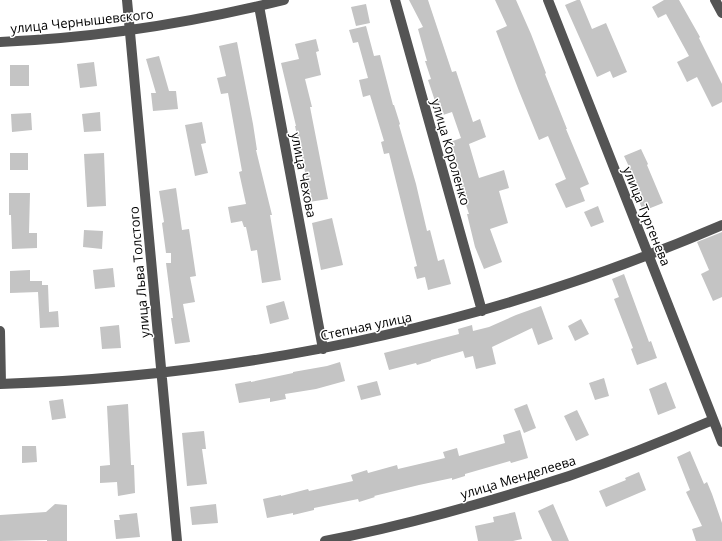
<svg xmlns="http://www.w3.org/2000/svg" width="722" height="541" font-family="'Open Sans',sans-serif">
  <rect width="100%" height="100%" fill="#fff"/>
  <path fill="#c4c4c4" d="M409 0H428L452 72 456 71 473 122 480 119 486 137 469 144 479 178 504 170 509 188 499 191 508 223 490 229 502 262 484 269 475 247 467 214H469L459 184 463 183 450 142 461 138 452 112 440 116 428 80 431 79 425 61H427L418 29 423 27Z
    M495 0H516L531 34 546 73 545 74 567 129H566L589 184 580 188 585 201 566 208 555 184 566 179 548 136 539 140 519 91 496 31 507 26Z
    M577 0H580L592 29 606 23 627 72 613 78 610 71 597 77 565 5Z
    M664 0H679L700 37 699 38 722 84V102L712 107 697 77 687 82 677 62 689 56 666 14 658 18 652 7Z
    M366 4 370 23 356 26 351 7Z
    M366 26 374 56 380 55 393 105H394L400 124 399 125 416 184 427 231 430 230 438 261 444 259 451 284 428 290 425 277 417 279 414 267 417 266 389 153 384 154 381 142 384 141 370 95 363 97 359 80 368 78 358 42 353 43 349 30Z
    M316 39 319 51 316 52 321 75 305 79 312 107H310L328 199 309 202 307 190H309L295 126H296L281 63 299 59 295 44Z
    M237 42 253 124 257 150H256L272 215H270L281 280 262 283 257 250 251 251 246 227H244L242 221 231 223 228 207 246 204 239 172 242 171 228 93 221 94 217 78 226 76 219 46Z
    M159 56 169 91H176L178 109 153 111 151 93H156L146 59Z
    M94 62 97 86 80 88 77 64Z
    M10 65H29V86H10Z
    M100 112 101 131 84 132 82 114Z
    M31 113 32 130 12 132 11 114Z
    M202 122 206 143 201 144 208 173 195 176 185 125Z
    M641 149 648 164 647 165 663 203 643 211 633 186 637 184 624 156Z
    M10 153H28V170H10Z
    M104 153 106 206 87 207 84 154Z
    M176 188 182 230 189 229 196 276 190 277 195 302 183 304 190 342 175 344 171 318H173L166 263H171V253H166L162 223 164 222 159 191Z
    M9 193H30L29 233H37V248L12 249 11 215H9Z
    M598 206 604 222 591 227 584 212Z
    M332 218 343 265 321 270 312 223Z
    M84 230 103 231 102 249 83 247Z
    M722 232V297L713 301 701 274 709 270 697 242Z
    M113 268 115 287 95 289 93 270Z
    M30 270V281H42V285H48L49 312 58 311 59 327 40 328 38 292 10 293V271Z
    M624 274 649 342 651 341 657 358 637 365 631 349 633 348 614 299 619 297 612 279Z
    M284 301 289 319 270 324 266 306Z
    M541 306 553 339 538 345 532 328 492 347 496 364 476 369 473 356 465 358 463 351 431 360V361L417 365 416 363 389 370 384 353 459 334 458 329 472 325 473 331 489 327 516 315Z
    M581 319 589 334 575 341 568 326Z
    M119 325 121 348 102 349 100 327Z
    M340 362 345 381 316 389 285 394 286 399 270 402V398L239 403 235 384 251 381V382L293 373V372L327 366Z
    M604 378 609 396 595 400 589 383Z
    M377 381 381 395 361 400 357 386Z
    M666 382 676 408 658 415 649 389Z
    M63 399 66 418 52 420 49 401Z
    M128 404 131 465H134L135 493 118 496 117 482 100 483V466L110 465 107 406Z
    M527 404 536 428 524 433 514 409Z
    M577 410 589 435 576 441 564 416Z
    M520 430 528 458 511 463 510 461 465 474V476L452 480V478L419 485 374 496 375 497 359 502 358 499 314 508V510L293 515V513L267 518 263 499 281 495V496L308 489 309 491 353 481 351 475 367 470 368 473 397 465 398 469 445 458 443 452 457 448 459 456 505 443 503 435Z
    M204 431 206 449H202L207 484 187 486 182 433Z
    M22 446H36L37 462 22 463Z
    M690 451 704 484 707 482 712 494 722 523V541H696L692 529 702 526 686 492 690 490 677 457Z
    M639 472 646 490 606 507 599 491 626 480 625 478Z
    M55 504 67 505V541H47V540L0 541V515L46 512Z
    M216 504 218 523 192 525 190 507Z
    M553 504 569 541H552L538 511Z
    M515 512 522 539 513 541H478L475 526 494 522 493 517Z
    M137 513 140 537 116 539 114 520H120L119 515Z"/>
  <g fill="none" stroke-linecap="round" stroke-linejoin="round">
    <path stroke="#545454" stroke-width="10" d="M127 0 177 541
      M395 0 482 311
      M548 0 722 442
      M715 0 722 13
      M259 6 323 349
      M0 42C96 38 191 23 284 0
      M0 331 1 384
      M0 384C250 376 492 324 722 225
      M325 541C408 525 489 502 569 476 618 459 666 440 713 420"/>
  </g>
  <g text-anchor="middle" dominant-baseline="central" stroke-width="3" stroke-linejoin="round" paint-order="stroke">
    <g font-size="13" fill="#000" stroke="#fff">
      <text transform="translate(82 21) rotate(-6)">улица Чернышевского</text>
      <text transform="translate(451 152) rotate(74)">улица Короленко</text>
      <text transform="translate(304 175) rotate(79)">улица Чехова</text>
      <text transform="translate(647 216) rotate(68)">улица Тургенева</text>
      <text transform="translate(139 272) rotate(-95)">улица Льва Толстого</text>
      <text transform="translate(366 326) rotate(-12)">Степная улица</text>
      <text transform="translate(518 477) rotate(-17)">улица Менделеева</text>
    </g>
  </g>
</svg>
